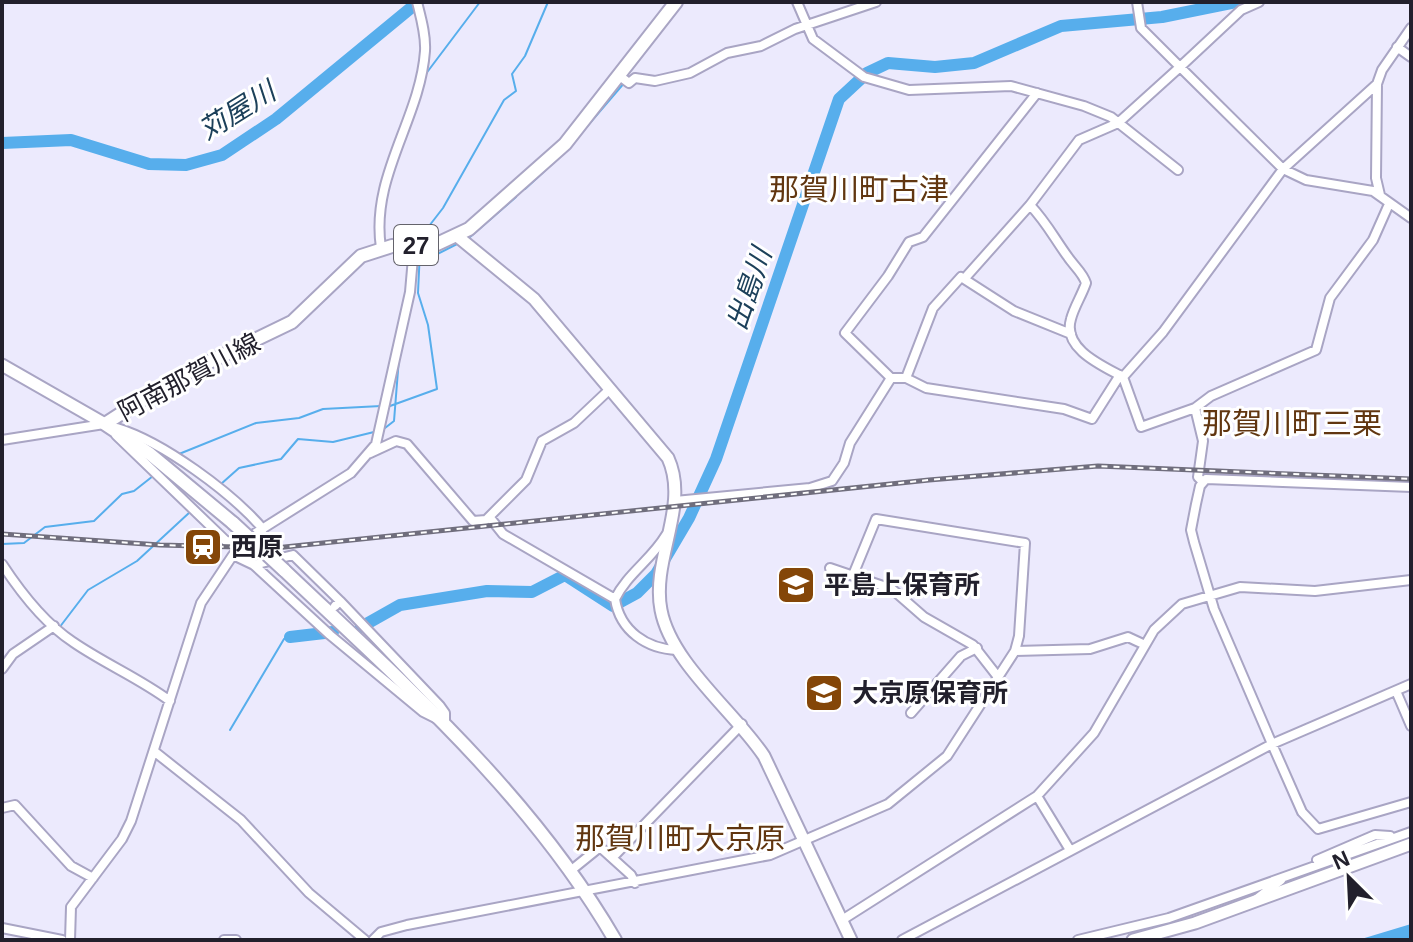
<svg xmlns="http://www.w3.org/2000/svg" width="1413" height="942" font-family="Arial,'Noto Sans JP',sans-serif">
  <rect width="100%" height="100%" fill="#eceafd"/>
  <path fill="#57aeec" d="M1411 924V940H1358Z"/>
  <g fill="none" stroke-linecap="round" stroke-linejoin="round">
    <path stroke="#57aeec" stroke-width="2" d="M425 75 480 2
      M577 138 625 82
      M525 189 565 152
      M470 237 516 197
      M419 239 443 208 504 100 516 91 512 74 525 56 548 2
      M416 265 459 243
      M390 406 437 389 428 325 418 293 420 250
      M385 428 394 421 399 358
      M179 454 256 423 299 418 323 409 381 406
      M221 484 239 468 281 459 298 439 333 442 374 432
      M2 544 24 543 45 527 94 521 122 494 134 491 153 476
      M59 628 88 590 137 561 190 512
      M230 730 284 639 290 637"/>
    <path stroke="#57aeec" stroke-width="12" d="M2 143 71 140 149 164 186 165 222 155 276 119 418 2
      M361 627 400 605 487 591 532 592 565 575 613 606 637 593 656 574 689 518 716 459 839 99 867 73 888 63 935 67 974 63 1061 26 1162 17 1236 2
      M290 637 333 632"/>
    <g stroke="#a9a5c4" stroke-width="12">
      <path id="street" d="M797 2 813 39 864 77 909 90 1011 86 1084 106 1111 117 1178 170
        M1137 2 1141 28 1180 67 1241 10 1259 2
        M1397 47 1411 57
        M621 77 629 83 635 78 655 81 690 73 727 53 761 46 795 29 876 2
        M1037 93 923 237 909 242 888 276 845 333 891 378H906L926 388 1064 409 1092 419 1120 375
        M1380 195 1376 178 1377 84 1382 70 1411 28
        M1030 205C1047 223 1054 238 1068 257 1074 266 1083 273 1086 283 1082 295 1074 307 1071 319 1062 349 1103 366 1123 377L1141 427 1195 408
        M381 248C370 176 420 120 425 51 426 35 421 18 417 2
        M965 278 1030 205 1079 140 1118 123 1180 67 1283 169 1306 180 1373 191 1411 218
        M1123 377 1163 332 1283 169 1377 84
        M906 378 933 308 961 277 1014 311 1071 334
        M117 428C163 442 231 492 263 529
        M116 435 226 541 245 542
        M2 440 104 424
        M370 453 396 441 407 444 473 521 486 520 526 480 542 441 574 423 610 389
        M1202 481 1198 477 1203 441 1195 408 1211 396 1316 350 1330 298 1373 240 1389 204
        M1411 487 1206 479 1200 486 1196 504 1191 530 1194 542 1214 609 1272 744 1411 684
        M675 501 810 488 832 481 844 463 850 443 891 378
        M491 519 503 534 615 599
        M666 535C652 559 627 574 615 599 620 631 647 649 677 650
        M233 555 254 534 351 473 376 444 410 292 414 246
        M2 564C21 593 44 623 73 642 105 664 139 678 170 701
        M254 565 293 555 340 601 335 606
        M830 568 892 589 924 617 973 645 998 677
        M1015 651 1090 649 1128 637 1143 644
        M2 669 13 654 54 626
        M1396 691 1411 726
        M911 713 961 656 977 648
        M155 752 241 820 309 893 365 940
        M1037 796 1070 850
        M2 808 15 805 71 866 93 878
        M613 857 742 724
        M1317 860 1375 835 1390 836
        M569 872 600 847 631 875 635 883
        M1254 901 1281 880
        M842 920 1037 796 1094 733 1154 630 1182 604 1240 587 1315 591 1411 580
        M2 928 62 940
        M70 940 71 907 122 839 131 821 201 603 233 555 254 565 330 635 423 712 445 723V713L440 706 340 601
        M224 940H236
        M373 940 381 932 407 925 770 855 888 804 947 756 1015 651 1019 636 1025 543 876 519 853 575
        M902 940 1272 744 1302 812 1318 829 1411 802
        M1078 940 1169 918 1411 832"/>
    </g>
    <g stroke="#a9a5c4" stroke-width="15">
      <path id="secondary" d="M457 236 534 299 668 458C690 506 651 559 661 610 671 663 734 711 764 756L851 940
        M2 365 105 424
        M1133 940 1195 923 1411 844"/>
    </g>
    <g stroke="#a9a5c4" stroke-width="16">
      <path id="primary" d="M233 523 150 454 105 424 176 378 292 322 361 256 392 246 437 244 469 229 565 144 676 2
        M284 570C405 685 530 794 615 940"/>
    </g>
    <use href="#street" stroke="#fff" stroke-width="8"/>
    <use href="#secondary" stroke="#fff" stroke-width="11"/>
    <use href="#primary" stroke="#fff" stroke-width="12"/>
    <g stroke="#706e7d" stroke-width="5">
      <path id="rail" d="M2 534 160 545 275 548 929 480 1098 466 1411 479"/>
    </g>
    <use href="#rail" stroke="#fff" stroke-width="2" stroke-dasharray="6" stroke-linecap="butt"/>
    <g stroke="#a9a5c4" stroke-width="16" stroke-linecap="butt">
      <path id="primary-bridge" d="M233 523 284 570"/>
    </g>
    <use href="#primary-bridge" stroke="#fff" stroke-width="12"/>
  </g>
  <defs>
    <g id="station-square" transform="scale(2)"><rect x="-9" y="-9" width="18" height="18" rx="4" fill="#844608" stroke="#fff"/><path d="M-3-6H3Q5-6 5-4V2Q5 4 3 4L4.5 6H3L1.5 4h-3L-3 6H-4.5L-3 4Q-5 4-5 2V-4Q-5-6-3-6ZM-3.5-4v3h7v-3ZM-3.5 1v1.5H-2V1ZM2 1v1.5H3.5V1Z" fill="#fff"/></g>
    <g id="school-square" transform="scale(2)"><rect x="-9" y="-9" width="18" height="18" rx="4" fill="#844608" stroke="#fff"/><path d="M0-5L7-2L0 1L-7-2ZM-4 1L0 2.5L4 1V4Q0 6-4 4Z" fill="#fff"/></g>
  </defs>
  <g fill-rule="evenodd">
    <use href="#station-square" x="203" y="547"/>
    <use href="#school-square" x="796" y="585"/>
    <use href="#school-square" x="824" y="693"/>
  </g>
  <g text-anchor="middle" dominant-baseline="central" stroke-width="6" stroke-linejoin="round" paint-order="stroke">
    <rect fill="#fff" stroke="#64636b" stroke-width="2" x="394" y="225" width="44" height="40" rx="6"/>
    <g font-size="24" font-weight="bold" fill="#22202c">
      <text x="416" y="245">27</text>
    </g>
    <g font-size="26" fill="#22202c" stroke="#fff">
      <text transform="translate(189 377) rotate(-28)">阿南那賀川線</text>
    </g>
    <g font-size="26" font-weight="bold" fill="#22202c" stroke="#fff" text-anchor="start">
      <text x="231" y="547">西原</text>
      <text x="824" y="585">平島上保育所</text>
      <text x="852" y="693">大京原保育所</text>
    </g>
    <g font-size="28" font-style="italic" fill="#1c405a" stroke="#fff">
      <text transform="translate(237 111) rotate(-32)">苅屋川</text>
      <text transform="translate(749 289) rotate(-71)">出島川</text>
    </g>
    <g font-size="30" fill="#613610" stroke="#fff">
      <text x="859" y="189">那賀川町古津</text>
      <text x="1292" y="423">那賀川町三栗</text>
      <text x="680" y="838">那賀川町大京原</text>
    </g>
  </g>
  <rect width="1413" height="942" fill="none" stroke="#22202c" stroke-width="8"/>
  <g transform="translate(1349 878) rotate(336)" stroke="#ffffff" stroke-width="6" paint-order="stroke">
  <path d="M0-6L14 30L0 20L-14 30Z" fill="#22202c"/>
  <text y="-12" font-size="22" font-weight="bold" text-anchor="middle" fill="#22202c">N</text>
  </g>
</svg>
